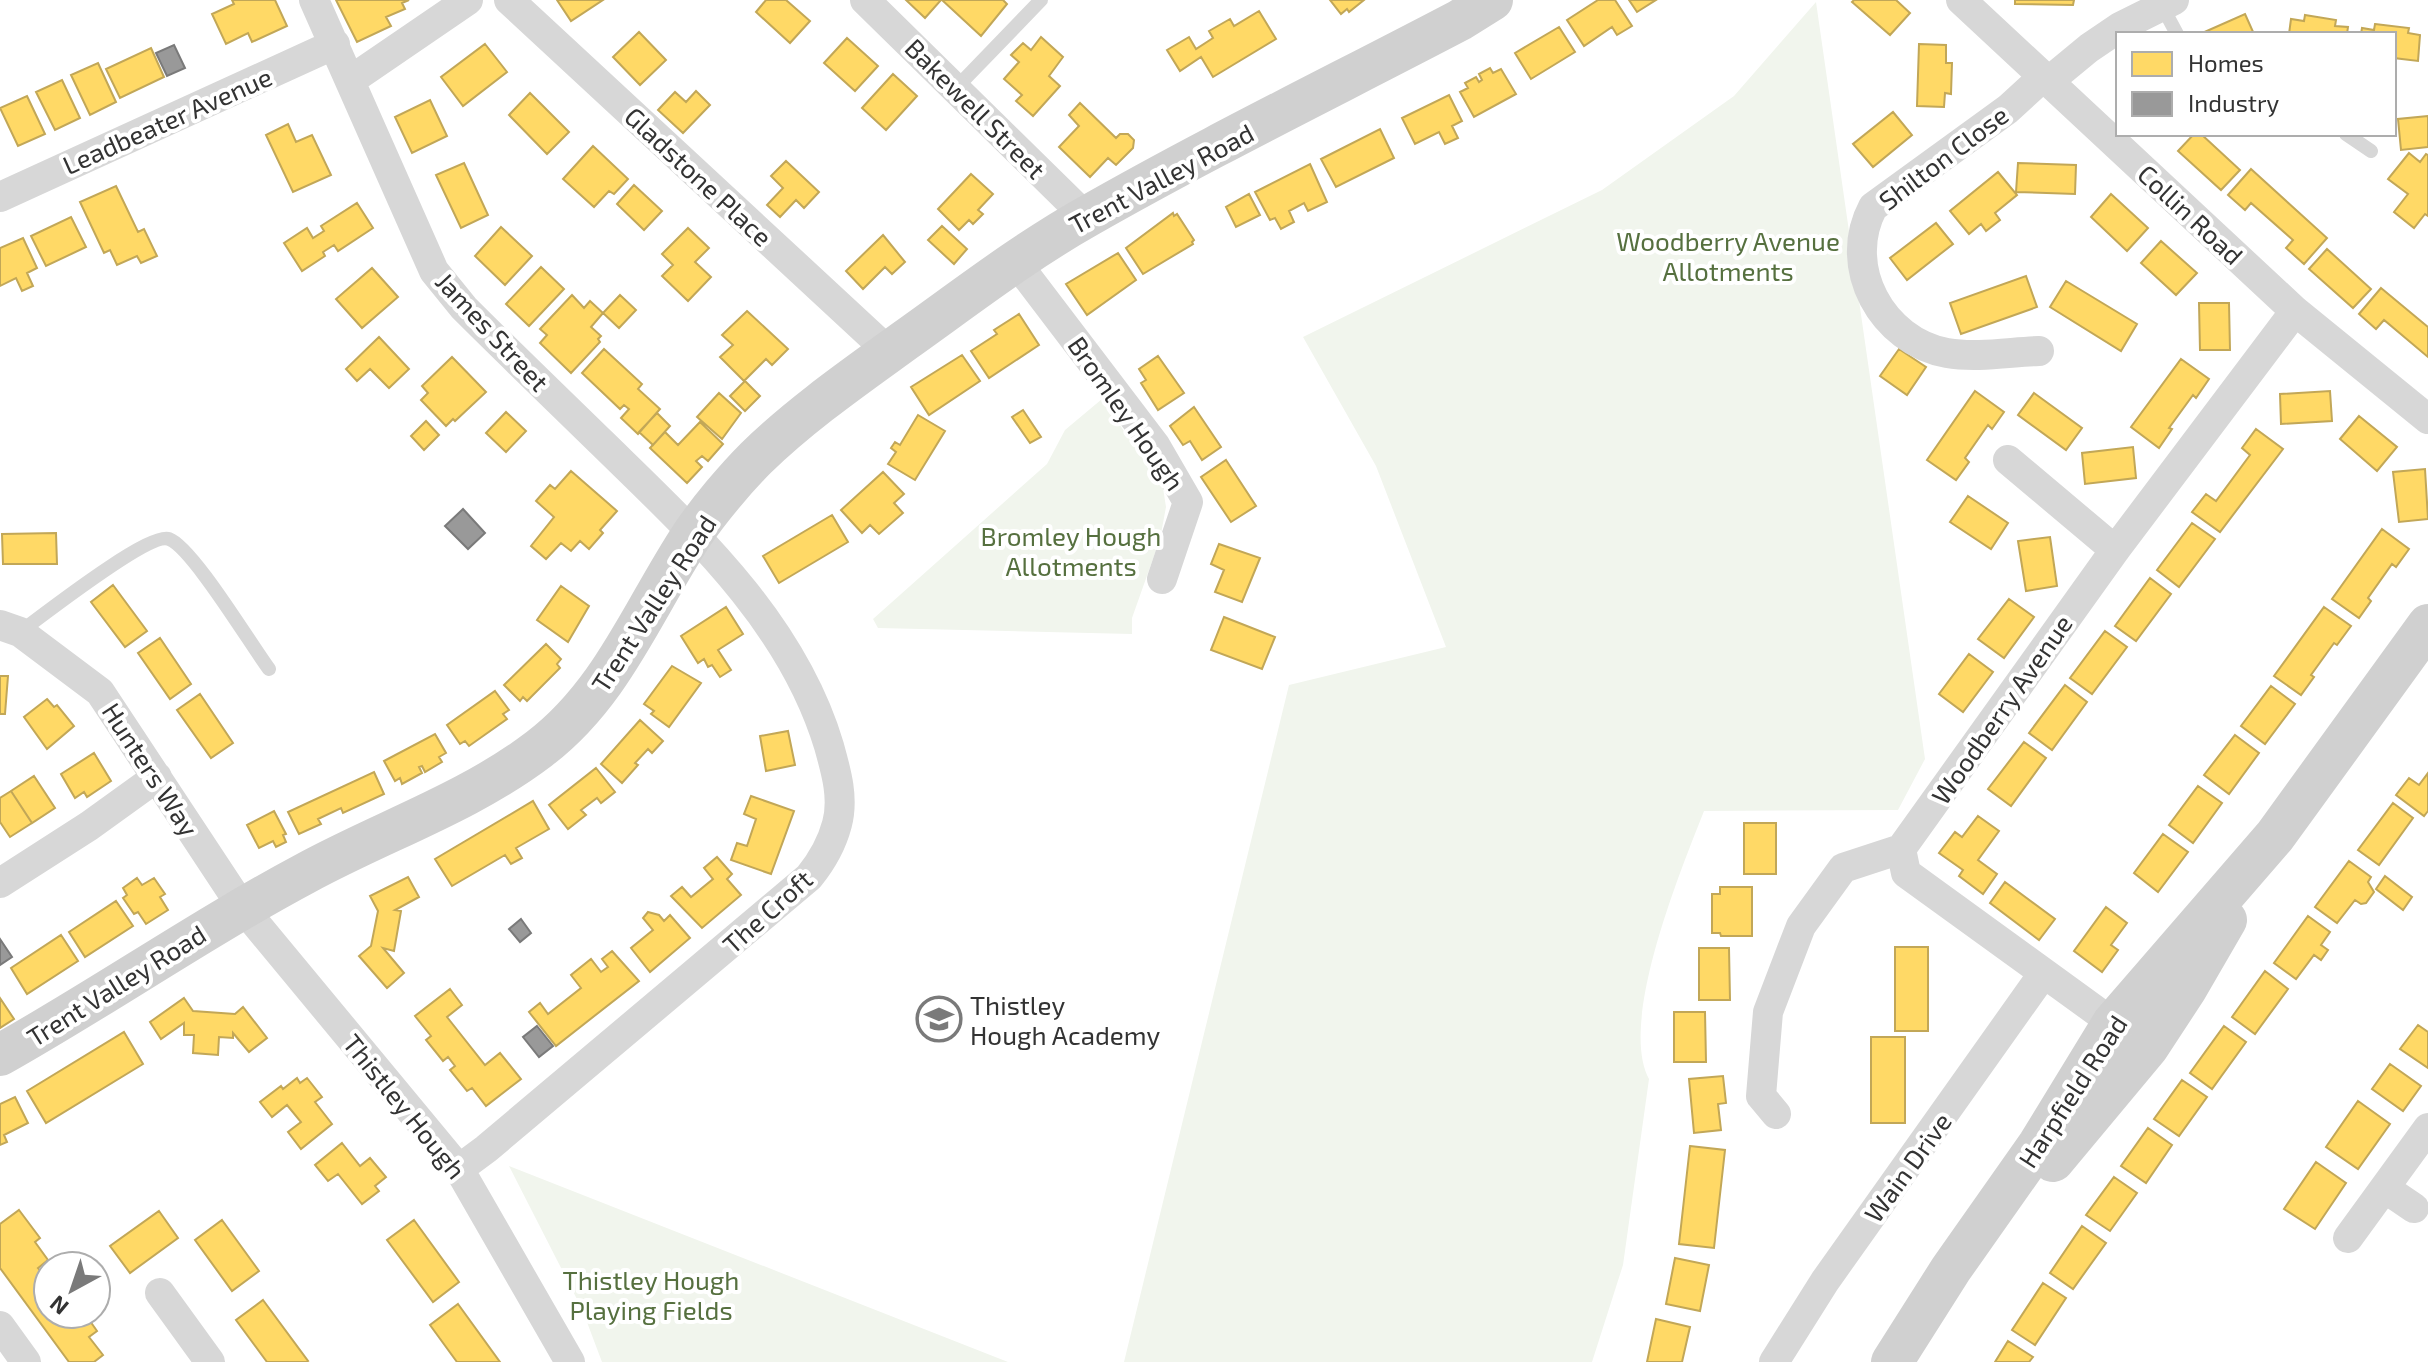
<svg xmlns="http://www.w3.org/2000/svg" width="2428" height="1362" font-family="'Exo 2',sans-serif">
  <rect width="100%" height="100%" fill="#fff"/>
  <path fill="#f1f5ed" d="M1816 2 1925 759 1898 810 1704 811C1681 870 1618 1022 1649 1079L1623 1265 1592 1362H1124L1289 685 1446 647 1376 466 1303 337 1602 190 1734 96Z
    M1102 399 1163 488 1166 507 1160 539 1132 618V634L878 628 873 619 1047 464 1065 430Z
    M509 1166 1008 1362H602L582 1309Z"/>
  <path fill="#ffd966" stroke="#c2a757" stroke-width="2" d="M232 0H275L287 26 252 42 248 33 226 44 212 14 234 4Z
    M336 0H409L402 3 405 9 386 17 391 26 357 42Z
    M557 0H603L571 21Z
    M766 0H786L810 21 790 43 756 12Z
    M906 0H941L925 18Z
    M942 0H1003L1007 4 981 36Z
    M1330 0H1364L1349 12 1347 9 1341 14Z
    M1598 0H1615L1632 26 1617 35 1612 27 1584 46 1567 20Z
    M1629 0H1656L1637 12Z
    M1854 0H1896L1910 13 1890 35 1852 2Z
    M2015 0H2074L2073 5 2015 4Z
    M1259 11 1276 39 1213 77 1201 57 1180 71 1167 50 1189 37 1196 49 1213 38 1209 31 1230 19 1234 26Z
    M2245 14 2254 34H2200Z
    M2305 15 2336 20 2335 26 2348 27 2347 34H2289L2291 19 2304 21Z
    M2375 24 2409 28 2408 33 2420 35 2418 61 2394 58V34H2361L2362 28 2374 30Z
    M1559 27 1575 52 1531 79 1515 53Z
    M639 32 666 60 640 85 613 57Z
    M1041 37 1063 57 1049 76 1060 86 1033 116 1016 101 1022 95 1004 79 1019 62 1011 55 1023 43 1031 50Z
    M847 38 878 66 855 91 824 63Z
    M485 44 507 72 463 106 441 77Z
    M1919 44 1946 45V63H1952L1951 94 1945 93 1944 107 1917 106Z
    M151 48 164 77 120 98 106 69Z
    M98 63 116 102 90 115 71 75Z
    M1490 68 1493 73 1501 69 1516 94 1474 117 1460 92 1468 88 1465 83 1476 77 1479 82 1482 80 1479 74Z
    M893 74 917 96 886 130 862 108Z
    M62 80 80 118 55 130 36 92Z
    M696 91 710 105 683 133 658 110 675 92 686 102Z
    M530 93 569 132 547 154 509 115Z
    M1449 95 1462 121 1452 126 1458 138 1445 144 1439 132 1415 144 1402 118Z
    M27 96 45 134 18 146 0 108Z
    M430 100 447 136 412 153 395 117Z
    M1080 103 1116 138 1120 134H1128L1134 140 1133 148 1116 165 1108 158 1090 177 1059 147 1079 126 1069 115Z
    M1893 112 1912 135 1873 167 1853 144Z
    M2428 116V147L2401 150 2398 119Z
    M288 124 296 142 312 135 331 175 293 192 266 135Z
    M1380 129 1394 158 1336 187 1321 159Z
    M2194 134H2201L2240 170 2221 190 2178 151Z
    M593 146 628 179 614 194 609 191 594 207 563 179Z
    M2409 153 2420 162 2426 154 2428 155V216L2425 214 2414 228 2394 212 2408 194 2388 179Z
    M786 161 819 192 804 208 796 200 780 217 767 205 783 188 771 176Z
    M464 163 488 215 461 228 436 175Z
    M2018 163 2076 165 2075 194 2016 192Z
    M1310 164 1327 202 1308 211 1304 203 1289 211 1294 222 1281 229 1275 218 1270 220 1255 192Z
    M2251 169 2327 238 2304 264 2286 248 2293 240 2251 203 2245 210 2228 195Z
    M1998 172 2017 195 1995 213 2000 220 1986 231 1981 224 1969 234 1950 211Z
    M971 174 993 194 978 210 983 214 973 224 969 220 959 230 938 209Z
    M634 185 662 211 644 230 617 204Z
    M116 186 138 232 144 229 157 256 141 263 137 256 117 265 110 250 104 253 80 202Z
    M1249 194 1260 215 1236 227 1226 207Z
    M2111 194 2148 228 2127 251 2091 217Z
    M357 203 373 228 338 251 334 245 323 252 325 256 302 271 284 243 307 228 313 238 324 231 321 226Z
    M1173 213 1174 216 1177 214 1194 240 1192 242 1193 244 1143 274 1126 248Z
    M71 217 86 247 46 266 31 236Z
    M1936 223 1953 244 1907 280 1890 258Z
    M942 226 967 249 954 264 928 240Z
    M501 227 532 256 505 285 475 256Z
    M688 228 709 248 695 262 711 277 688 301 662 276 673 265 662 254Z
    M883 235 905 262 892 274 885 267 863 289 846 271Z
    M23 238 37 268 27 273 33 286 22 291 16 278 0 286V248Z
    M2161 241 2197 273 2176 295 2141 263Z
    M2327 249 2371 289 2353 308 2309 269Z
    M1118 253 1136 280 1087 315 1066 284Z
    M541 267 564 289 529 326 506 304Z
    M372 268 398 297 362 328 336 299Z
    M2026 276 2037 307 1961 334 1950 303Z
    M2066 281 2137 324 2121 351 2050 307Z
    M2381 288 2428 327V357L2384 320 2376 329 2359 314Z
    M572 295 584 308 590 301 603 313 591 327 601 336 598 339 600 342 571 373 540 343 547 335 540 329Z
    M620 295 636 310 619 328 603 313Z
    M2199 303H2229L2230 350H2200Z
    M747 311 788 349 772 365 766 359 744 381 720 357 733 345 722 335Z
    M1019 314 1039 345 989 378 971 351 997 334 994 330Z
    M379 337 409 369 389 388 370 369 357 381 346 369Z
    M604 349 642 384 638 389 660 409 638 434 621 418 629 409 624 405 620 409 582 373Z
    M1899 349 1926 367 1907 395 1880 376Z
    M962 355 980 381 929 415 911 387Z
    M1158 356 1184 393 1158 410 1141 383 1146 380 1139 369Z
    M452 357 486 392 455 421 453 419 446 426 421 400 428 393 422 386Z
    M2181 359 2209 379 2196 398 2193 395 2169 428 2172 429 2159 448 2131 427Z
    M745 381 760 396 745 411 730 396Z
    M1975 391 2004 412 1992 429 1988 425 1965 458 1969 462 1956 480 1927 460Z
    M2330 391 2332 421 2281 424 2280 394Z
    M719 393 741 413 722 439 697 417Z
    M2034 393 2082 428 2066 450 2018 415Z
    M1194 407 1221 447 1202 460 1190 441 1183 445 1170 426Z
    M1023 410 1041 437 1030 443 1012 417Z
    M506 412 526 431 506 452 486 433Z
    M657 413 670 426 653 445 639 432Z
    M918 415 945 431 915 480 888 464 896 452 891 448 895 442 900 445Z
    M2359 416 2397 447 2377 471 2340 439Z
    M426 421 439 435 424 450 411 436Z
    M700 422 723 444 708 461 702 456 696 461 702 467 687 483 650 448 665 432 678 445Z
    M2256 429 2283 449 2220 532 2192 512 2206 494 2216 501 2250 455 2242 448Z
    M2133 447 2136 478 2085 484 2082 453Z
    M1226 460 1256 506 1231 522 1201 477Z
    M2425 469 2428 519 2399 522 2393 472Z
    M571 471 617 511 600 530 603 533 589 549 580 541 571 551 561 543 546 559 531 546 554 517 536 501 550 485 555 489Z
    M883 472 904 494 894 503 903 513 879 534 870 525 862 533 841 510Z
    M1968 496 2008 523 1991 549 1950 522Z
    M832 515 848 542 779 583 763 556Z
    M2192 523 2215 539 2179 587 2157 570Z
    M2382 529 2409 549 2396 567 2392 564 2368 598 2371 601 2359 618 2332 599Z
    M56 533 57 564H3L2 534Z
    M2050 537 2057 586 2026 591 2018 541Z
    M1219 544 1260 558 1242 602 1215 592 1224 570 1211 564Z
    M2150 578 2171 594 2136 641 2115 626Z
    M113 585 147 631 125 647 91 602Z
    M561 586 589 606 568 642 537 620Z
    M2009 599 2034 617 2004 658 1978 639Z
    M726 607 743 634 718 650 731 670 720 677 712 665 708 667 704 659 698 663 681 636Z
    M2324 607 2351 626 2337 645 2334 643 2311 675 2314 677 2301 695 2274 676Z
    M1224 617 1275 637 1262 669 1211 650Z
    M2105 631 2127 647 2092 694 2070 678Z
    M160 638 191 684 170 699 138 653Z
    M546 644 561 659 557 664 560 668 527 701 523 697 520 701 504 685Z
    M1969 654 1993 672 1963 712 1939 694Z
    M672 666 701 683 669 727 651 714 654 711 644 704Z
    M0 676H8L5 714H0Z
    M2065 685 2087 702 2052 750 2029 733Z
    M2271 686 2295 704 2265 744 2241 726Z
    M495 691 509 710 503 714 507 719 469 746 465 741 460 744 447 725Z
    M200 694 233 743 211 758 177 710Z
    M47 699 54 707 57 705 74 726 47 749 24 717Z
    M640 720 663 741 652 753 648 749 635 763 638 765 622 783 601 764Z
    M788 731 795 765 766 771 760 736Z
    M435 734 446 753 439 757 442 762 425 772 422 766 419 767 422 773 402 784 400 778 395 781 384 761Z
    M2235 735 2259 753 2229 794 2204 775Z
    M2024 742 2046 758 2011 806 1988 789Z
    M94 753 111 781 87 797 84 792 75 798 61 774Z
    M596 768 615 792 601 803 597 798 581 810 586 815 568 829 549 805Z
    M374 772 384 794 343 813 341 808 318 819 321 824 299 834 288 812Z
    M2428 773V811L2424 816 2396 795 2409 778 2419 785Z
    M34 776 55 808 32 823 11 791Z
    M2198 786 2222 803 2193 843 2169 825Z
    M11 791 32 823 10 837 0 822V798Z
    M751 796 794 811 771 874 731 860 737 843 747 846 756 819 744 814Z
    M533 801 549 829 516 848 522 858 511 864 505 855 452 886 435 859Z
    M2393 803 2413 818 2379 865 2358 850Z
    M274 811 286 834 283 835 286 842 276 847 273 841 259 848 247 825Z
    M1978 816 1999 831 1978 860 1997 874 1983 894 1959 876 1963 870 1939 853 1955 832 1962 837Z
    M1744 823H1776V874H1744Z
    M2163 834 2188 852 2158 892 2134 873Z
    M717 857 732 874 727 879 741 895 702 928 671 896 682 887 691 897 713 879 704 868Z
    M2349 861 2371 877 2368 882 2374 892 2366 903 2361 904 2355 900 2337 923 2315 907Z
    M2385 876 2412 897 2403 910 2376 889Z
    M408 877 419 897 395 910 401 911 394 951 383 948 404 973 387 988 359 956 371 946 378 911 370 896Z
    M137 878 142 885 154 878 165 894 160 897 168 910 146 924 138 912 134 914 123 898 127 895 123 888Z
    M2005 882 2055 919 2039 940 1990 903Z
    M1720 887H1752V936H1721L1720 933H1712V894H1720Z
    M116 901 133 926 85 957 69 932Z
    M2106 907 2127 923 2111 945 2118 950 2102 972 2074 951Z
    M648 912 659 915 664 921 670 915 690 938 650 972 631 948 653 930 643 918Z
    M2308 916 2330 932 2321 945 2328 950 2321 960 2314 955 2296 979 2274 963Z
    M61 935 78 961 27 994 11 968Z
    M1895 947H1928V1031H1895Z
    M1699 948H1729L1730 1000H1699Z
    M612 951 639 981 556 1046 529 1012 540 1003 548 1014 581 988 571 975 591 959 601 972 608 967 602 959Z
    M2265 971 2288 989 2255 1034 2232 1017Z
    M450 989 462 1005 447 1017 485 1065 500 1053 521 1079 486 1106 472 1088 467 1091 450 1070 455 1066 448 1057 443 1061 426 1040 431 1036 415 1016Z
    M0 998 14 1019 0 1028Z
    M184 998 193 1011 235 1014 243 1007 267 1038 249 1052 233 1033V1038L219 1037 218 1055 193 1053 194 1035H184V1023L161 1039 150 1022Z
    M1674 1012H1705L1706 1062H1674Z
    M2418 1025 2428 1032V1068L2400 1049Z
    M2224 1026 2246 1042 2212 1089 2190 1073Z
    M124 1032 143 1064 46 1123 27 1091Z
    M1871 1037H1905V1123H1871Z
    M2390 1064 2421 1086 2403 1111 2372 1089Z
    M1723 1076 1726 1103 1718 1104 1721 1130 1694 1133 1689 1079Z
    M297 1078 300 1083 307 1078 322 1097 315 1102 332 1124 301 1149 288 1132 301 1122 287 1105 272 1117 260 1102 281 1086 283 1089Z
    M2182 1080 2207 1097 2179 1136 2154 1119Z
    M15 1097 28 1123 4 1135 7 1142 0 1145V1104Z
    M2358 1101 2390 1124 2358 1169 2326 1147Z
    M2148 1128 2172 1145 2146 1183 2121 1166Z
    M342 1143 360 1166 370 1158 386 1177 375 1186 379 1191 362 1204 338 1174 328 1181 315 1165Z
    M1690 1146 1725 1150 1714 1248 1679 1244Z
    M2316 1162 2346 1183 2315 1229 2284 1209Z
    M2114 1177 2137 1193 2110 1231 2086 1215Z
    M19 1210 40 1238 35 1242 48 1260 38 1268 48 1279V1314H93L95 1317 90 1321 97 1331 89 1337 103 1355 94 1362H69L0 1268V1224Z
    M159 1211 178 1238 130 1273 110 1246Z
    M222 1220 259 1271 232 1291 195 1240Z
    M414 1220 459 1282 433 1302 387 1240Z
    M2082 1226 2106 1243 2073 1289 2050 1273Z
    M1675 1258 1709 1265 1700 1311 1666 1304Z
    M2043 1283 2066 1298 2035 1345 2012 1330Z
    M263 1300 308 1361 306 1362H267L236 1320Z
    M458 1304 500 1362H457L430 1325Z
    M1656 1319 1690 1327 1682 1362H1647Z
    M2008 1341 2033 1357 2029 1362H1995Z"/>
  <path fill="#999" stroke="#7a7a7a" stroke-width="2" d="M174 45 185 68 167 76 156 53Z
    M463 509 485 533 468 549 445 526Z
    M521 919 531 933 520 942 509 929Z
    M0 939 12 957 0 965Z
    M537 1026 553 1046 539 1057 523 1037Z"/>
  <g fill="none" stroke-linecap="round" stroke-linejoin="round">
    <path stroke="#d7d7d7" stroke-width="14" d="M2162 6 2177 34
      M956 88 1041 0
      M2346 134 2371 151
      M20 632C42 616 149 532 169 539 192 547 251 645 269 669"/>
    <path stroke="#d7d7d7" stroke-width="30" d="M314 0 434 271 464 308C510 354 557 399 603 444 693 532 792 622 829 746 836 771 844 798 837 824 832 843 822 861 809 877L486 1149 459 1169
      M509 0 889 352
      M865 0 1086 217
      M1961 0 2295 311 2428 419
      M351 80 468 0
      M2049 81 2089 48 2120 27 2174 0
      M0 197 335 44
      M1015 261 1155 445 1188 502 1162 579
      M2039 351C2010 352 1977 358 1947 353 1882 341 1841 267 1873 207L2008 109 2044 76
      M2008 460 2115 550
      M0 625 20 632 100 692 242 907 459 1169 570 1362
      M0 883 89 826 157 777
      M2128 1034 1906 873 1901 849 2115 550 2295 311
      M1776 1114 1761 1096 1768 1012 1801 926 1843 868 1901 849
      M2386 1189 2414 1208
      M2348 1238 2428 1128
      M160 1293 210 1362
      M0 1326 26 1362
      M1774 1362 1825 1281 2043 974"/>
    <path stroke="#d0d0d0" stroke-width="42" d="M0 1055C103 997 201 929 306 873 383 831 468 803 539 749 612 694 643 609 692 535 709 510 735 479 756 458 801 414 856 376 907 339 966 297 1024 252 1088 216 1209 147 1336 85 1460 20L1492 0
      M2053 1161 2148 1047 2186 989 2226 920
      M1892 1362 1951 1269 2039 1144 2113 1023 2275 836 2428 625"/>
  </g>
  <defs>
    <g id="school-ring" transform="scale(2.3)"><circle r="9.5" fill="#fff" stroke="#7a7a7a" stroke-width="1.5"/><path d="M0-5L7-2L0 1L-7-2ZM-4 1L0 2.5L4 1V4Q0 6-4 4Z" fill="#7a7a7a"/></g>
  </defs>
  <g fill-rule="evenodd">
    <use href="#school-ring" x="939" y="1019"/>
  </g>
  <g text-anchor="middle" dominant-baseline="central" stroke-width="8" stroke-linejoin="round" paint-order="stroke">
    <g font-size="26" fill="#333" stroke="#fff">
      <text transform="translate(976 108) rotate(45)">Bakewell Street</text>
      <text transform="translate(167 120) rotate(-24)">Leadbeater Avenue</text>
      <text transform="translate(1943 157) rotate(-37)">Shilton Close</text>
      <text transform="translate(699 176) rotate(43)">Gladstone Place</text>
      <text transform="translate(1161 178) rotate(-28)">Trent Valley Road</text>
      <text transform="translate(2191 214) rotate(43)">Collin Road</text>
      <text transform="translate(493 331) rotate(47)">James Street</text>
      <text transform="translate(1127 413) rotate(55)">Bromley Hough</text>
      <text transform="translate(653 603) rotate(-57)">Trent Valley Road</text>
      <text transform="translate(2001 709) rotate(-55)">Woodberry Avenue</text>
      <text transform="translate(151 769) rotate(57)">Hunters Way</text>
      <text transform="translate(767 911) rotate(-42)">The Croft</text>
      <text transform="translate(116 985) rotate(-32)">Trent Valley Road</text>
      <text transform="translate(2072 1091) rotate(-57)">Harpfield Road</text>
      <text transform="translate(405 1106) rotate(51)">Thistley Hough</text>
      <text transform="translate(1907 1167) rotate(-54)">Wain Drive</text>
    </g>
    <g font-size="26" fill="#56703f" stroke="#fff">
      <text x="1728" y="240">Woodberry Avenue<tspan x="1728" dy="30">Allotments</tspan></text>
      <text x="1071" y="535">Bromley Hough<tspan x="1071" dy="30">Allotments</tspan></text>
      <text x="651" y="1279">Thistley Hough<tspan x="651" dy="30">Playing Fields</tspan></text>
    </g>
    <g font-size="26" fill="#333" stroke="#fff" text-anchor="start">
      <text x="970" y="1004">Thistley<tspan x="970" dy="30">Hough Academy</tspan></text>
    </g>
  </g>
  <rect x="2116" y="32" width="280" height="104" fill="#ffffff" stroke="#adadad" stroke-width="2"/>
  <rect x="2132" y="52" width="40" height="24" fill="#ffd966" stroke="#adadad" stroke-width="2"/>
  <text x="2188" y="72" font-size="24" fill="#333333">Homes</text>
  <rect x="2132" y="92" width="40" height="24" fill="#999999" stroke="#adadad" stroke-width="2"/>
  <text x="2188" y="112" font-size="24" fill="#333333">Industry</text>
  <g transform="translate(72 1290) rotate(220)"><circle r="38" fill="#ffffff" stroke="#adadad" stroke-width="2"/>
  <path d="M0-6L14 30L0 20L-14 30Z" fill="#7a7a7a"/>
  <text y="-12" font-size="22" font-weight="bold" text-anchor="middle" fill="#333333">N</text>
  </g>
</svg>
